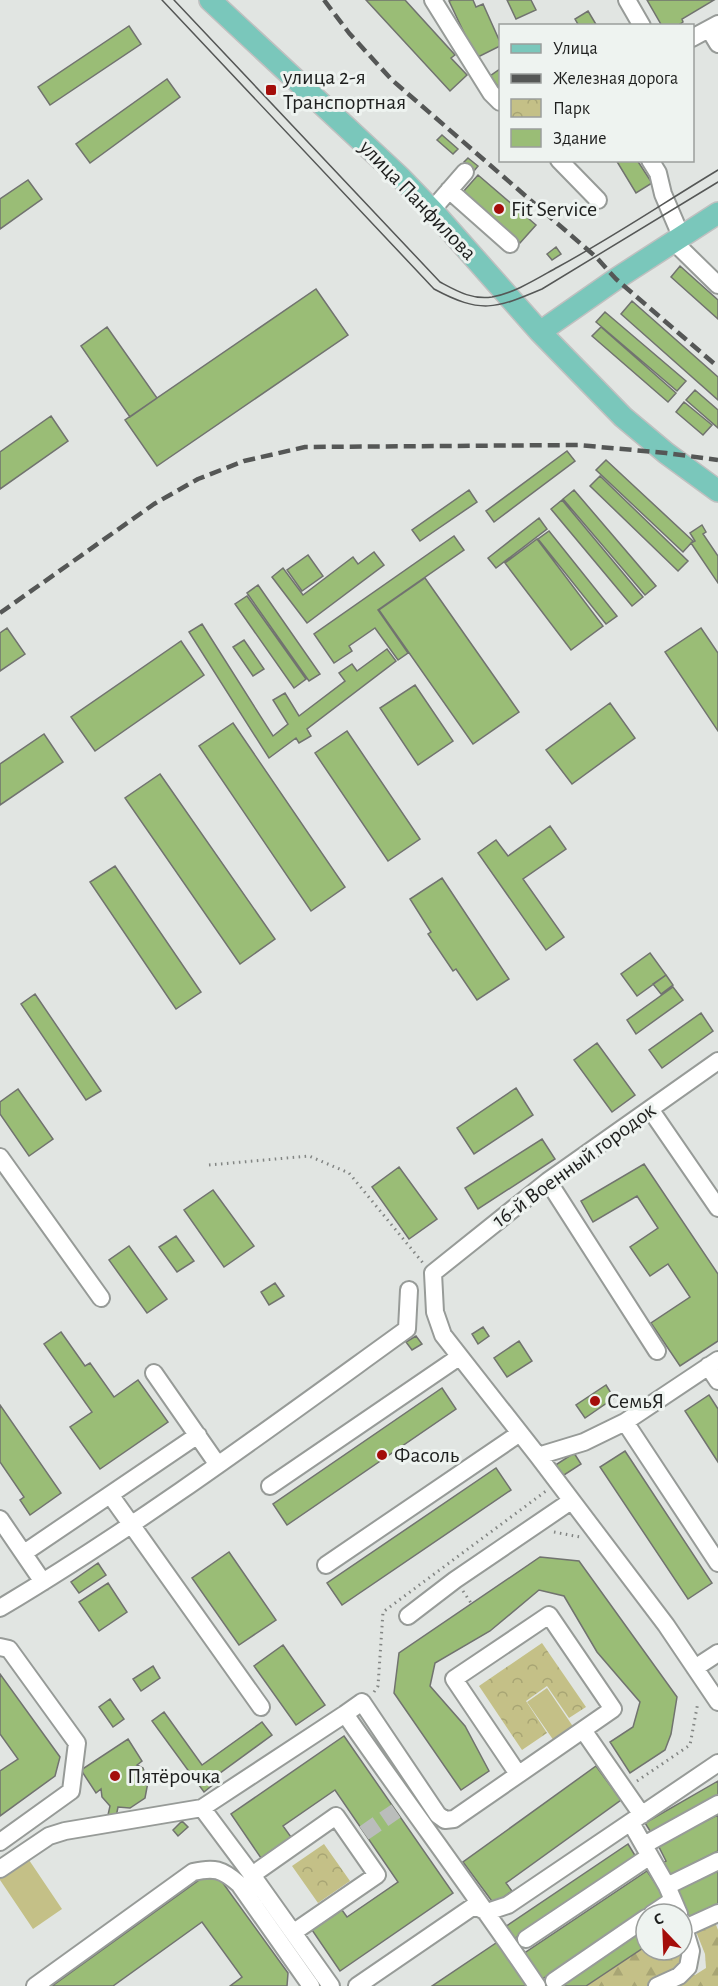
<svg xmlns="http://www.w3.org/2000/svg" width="718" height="1986" font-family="'Alegreya Sans',sans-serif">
  <defs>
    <pattern id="forest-firs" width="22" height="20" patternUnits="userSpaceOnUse" patternTransform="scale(1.5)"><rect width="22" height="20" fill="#c4c087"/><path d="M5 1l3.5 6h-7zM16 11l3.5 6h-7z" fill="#a8a574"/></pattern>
    <pattern id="park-crowns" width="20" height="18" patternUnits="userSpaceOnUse" patternTransform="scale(1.5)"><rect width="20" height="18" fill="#c4c087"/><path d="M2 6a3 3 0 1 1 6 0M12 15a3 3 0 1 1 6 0" fill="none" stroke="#a8a574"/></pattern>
  </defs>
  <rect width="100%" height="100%" fill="#e1e5e2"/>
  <path fill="url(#forest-firs)" d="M715 1922 718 1930V1986H586L646 1946V1950H682V1935L687 1975H695L706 1968 705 1954 695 1929Z"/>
  <path fill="url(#park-crowns)" d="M542 1643 586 1707 569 1718 547 1686 526 1701 547 1733 522 1750 479 1686Z
    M324 1844 350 1881 318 1903 292 1866Z"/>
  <path fill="#c4c087" d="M547 1688 574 1728 554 1741 527 1702Z
    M27 1857 62 1909 33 1929 0 1880V1875Z"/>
  <path fill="#9abd76" stroke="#71736f" stroke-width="1.5" d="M366 0H405L455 55 451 58 467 75 450 91Z
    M452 0H473L476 7 483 4 500 42V46L476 58 449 1Z
    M507 0H531L536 10 516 19Z
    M647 0H714L682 19 683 22 677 26H662Z
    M588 11 597 26H579L575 19Z
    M129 26 141 44 50 105 38 87Z
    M500 69V87L499 88 490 76Z
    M167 79 180 97 90 163 76 144Z
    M442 135 458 149 453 154 437 140Z
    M468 158 478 166 474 171 464 162Z
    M616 160H637L652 183 636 193Z
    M478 175 536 225 520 243 463 192Z
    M28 180 42 199 0 229V199Z
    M556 247 561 254 552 260 547 254Z
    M680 266 718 300V319L671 277Z
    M316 289 348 335 157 466 125 420Z
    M632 301 718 377V400L621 314Z
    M605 312 686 381 677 391 596 322Z
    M107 327 157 398 130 417 81 346Z
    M601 327 676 393 668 402 592 336Z
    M695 390 718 410V428L686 400Z
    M684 402 712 425 703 435 676 412Z
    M51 416 68 441 0 489V452Z
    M567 451 575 461 494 522 486 511Z
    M606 460 693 541 683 552 596 470Z
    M600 476 688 561 678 571 590 486Z
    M469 490 477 502 420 541 412 530Z
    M574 490 656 586 645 595 563 499Z
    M562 500 643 597 632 606 551 509Z
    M539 518 547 529 496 568 488 558Z
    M702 525 706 532 703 534 718 556V583L691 543 695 541 690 533Z
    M549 531 617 616 606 624 538 539Z
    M454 536 464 550 378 610 408 653 398 660 375 628 349 646 352 651 334 663 314 634Z
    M537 539 603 626 571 650 505 563Z
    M374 552 384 565 307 623 272 577 283 568 303 595 353 557 358 564Z
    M308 555 323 576 302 591 287 570Z
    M425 578 519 712 473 744 379 610Z
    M258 585 320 674 309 681 247 593Z
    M247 596 306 679 294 688 235 604Z
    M202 624 273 736 288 724 273 700 285 693 299 716 345 681 339 673 352 664 357 671 387 649 396 661 307 729 311 736 299 743 296 738 269 758 189 632Z
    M7 628 25 654 0 671V633Z
    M701 628 718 653V731L665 652Z
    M244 640 264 669 253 676 233 647Z
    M181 641 204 675 95 751 71 717Z
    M415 685 453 741 418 765 380 708Z
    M610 703 635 738 572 784 546 750Z
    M233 723 345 887 311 911 199 746Z
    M347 731 420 839 388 861 315 753Z
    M44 734 63 762 0 805V764Z
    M160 774 275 939 240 964 125 798Z
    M550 826 566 849 523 879 564 937 546 950 478 853 496 840 508 856Z
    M115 866 201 992 176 1009 90 882Z
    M442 878 509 979 477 1000 456 969 453 971 428 934 431 932 410 899Z
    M650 953 666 975 637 996 621 974Z
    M666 975 673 985 661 994 653 984Z
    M673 987 683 1000 636 1034 627 1020Z
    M35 994 101 1091 86 1100 21 1004Z
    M701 1013 713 1031 662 1068 649 1050Z
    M597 1043 635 1095 612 1112 574 1060Z
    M516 1088 533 1115 474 1154 457 1128Z
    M18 1089 53 1139 29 1156 0 1114V1102Z
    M542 1139 555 1159 478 1209 465 1188Z
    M644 1164 718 1274V1341L680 1366 651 1323 690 1297 668 1264 650 1276 630 1247 658 1228 637 1196 593 1222 581 1201Z
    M399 1167 437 1219 409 1239 372 1187Z
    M213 1190 254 1246 224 1267 184 1210Z
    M176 1236 194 1261 177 1272 159 1247Z
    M129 1246 167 1299 147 1313 109 1260Z
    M275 1283 284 1296 269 1305 261 1292Z
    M483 1327 489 1336 478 1344 472 1334Z
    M61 1332 85 1366 90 1363 114 1397 138 1380 168 1422 100 1469 70 1427 92 1412 44 1344Z
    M416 1336 422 1344 412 1350 406 1342Z
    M519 1341 532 1361 507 1377 494 1358Z
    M606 1385 614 1398 585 1418 576 1405Z
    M442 1388 456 1409 287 1525 273 1504Z
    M709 1395 718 1409V1462L685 1411Z
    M0 1405 61 1493 30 1515 20 1500 24 1497 0 1462Z
    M625 1451 712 1583 688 1599 600 1467Z
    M574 1453 581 1464 561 1477 554 1466Z
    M496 1468 511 1490 342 1605 327 1583Z
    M229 1552 276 1620 239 1645 192 1578Z
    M540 1557 579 1561 677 1697 671 1734 665 1750 630 1773 610 1742 633 1727 640 1702 597 1652 564 1596 539 1590 490 1631 435 1663 430 1686 465 1726 489 1771 461 1790 394 1693 399 1653Z
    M98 1563 106 1575 79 1593 71 1582Z
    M108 1583 127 1612 99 1631 79 1602Z
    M283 1645 325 1705 296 1725 254 1666Z
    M153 1666 160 1678 141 1691 133 1679Z
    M0 1674 60 1757 55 1776 0 1816V1771L18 1759 0 1734Z
    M110 1699 124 1719 113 1727 99 1707Z
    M164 1712 202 1765 262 1722 272 1735 212 1779 215 1783 204 1792 152 1721Z
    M344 1736 453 1893 340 1971 312 1930 342 1910 347 1917 398 1882 335 1790 283 1826 291 1837 261 1858 231 1814Z
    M128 1739 142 1761 137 1765 143 1768 148 1782 145 1798 130 1808 118 1807 116 1817 108 1815 110 1806 102 1797 101 1789 96 1793 81 1770Z
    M596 1766 621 1800 506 1883 512 1891 494 1904 463 1862Z
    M718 1781V1796L652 1834 645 1823Z
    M718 1815V1851L670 1875 663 1862 666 1861 658 1845Z
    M182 1821 188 1827 178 1836 173 1830Z
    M628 1844 636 1857 511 1941 502 1929Z
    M647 1871 664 1896 538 1982 520 1956Z
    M718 1871V1905L687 1919 674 1891Z
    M202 1878 220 1879 288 1973 287 1986H230L242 1977 202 1922 113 1986H52Z
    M646 1928V1946L586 1986H560Z
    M502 1939 533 1986H432Z"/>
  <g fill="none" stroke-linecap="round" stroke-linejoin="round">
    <path stroke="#babdbb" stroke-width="16" stroke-dasharray="16 8" stroke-linecap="butt" d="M364 1833 396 1811"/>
    <g stroke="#979b98" stroke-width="20">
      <path id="minor" d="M433 0 491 93 500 102
        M627 0 642 26
        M709 29 718 44
        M692 38 718 24
        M559 160 598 200
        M650 160 658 173 663 194 681 236
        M449 190 510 244
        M432 210 465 172
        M673 241 718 285
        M718 1061 548 1181 433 1273 435 1312 443 1335 538 1456 666 1625 718 1702
        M650 1109 718 1208
        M0 1157 101 1298
        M548 1181 657 1351
        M708 1366 718 1381
        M154 1373 218 1465
        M625 1422 718 1563
        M538 1456 584 1442 625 1422 718 1360
        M270 1486 459 1357
        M111 1496 261 1707
        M0 1519 43 1582
        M24 1553 198 1435
        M326 1565 520 1433
        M0 1608C141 1524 274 1425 407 1329L409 1290
        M408 1616 455 1580 571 1501
        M0 1647 9 1649 77 1743 71 1791 0 1842
        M695 1668 718 1653
        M583 1730 642 1815
        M518 1774 454 1679 549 1615 613 1709 454 1819 445 1820 438 1815 362 1702 345 1714C408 1805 475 1894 537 1986
        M202 1808 252 1875 331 1986
        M631 1823 667 1886 679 1914
        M644 1845 718 1804
        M0 1869 49 1836 65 1831 202 1808 345 1714
        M252 1875 336 1816 377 1875 294 1932
        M667 1886 718 1861
        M652 1914 673 1900
        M685 1928 718 1913
        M526 1939 650 1856
        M554 1981 646 1918
        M35 1986 193 1872C214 1867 222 1869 239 1884L311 1986
        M357 1986 471 1908H479L487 1912 508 1905 718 1763
        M657 1986 679 1976 688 1967 691 1951 682 1921"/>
    </g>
    <g stroke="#c0c0c0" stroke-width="24">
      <path id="major" d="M210 0 401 178 432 210 540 332 623 417 666 453 718 491
        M540 332 616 279 718 213"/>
    </g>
    <path stroke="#828583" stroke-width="3" stroke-dasharray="1.5 4.5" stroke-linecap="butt" d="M209 1165 309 1156 349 1173 423 1263
      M554 1532 580 1537
      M463 1591 471 1603
      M374 1692 378 1686 383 1612 546 1491
      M637 1781 690 1745 698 1702"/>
    <use href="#minor" stroke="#fff" stroke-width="16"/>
    <use href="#major" stroke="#7ac7bb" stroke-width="21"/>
    <path stroke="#555756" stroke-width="1.5" d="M162 0 434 289C481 314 495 309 542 289L718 182
      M174 0 440 282C457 291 472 300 492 297 515 293 538 278 558 267 613 237 665 202 718 170"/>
    <path stroke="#555756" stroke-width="4.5" stroke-dasharray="12 6" stroke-linecap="butt" d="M324 0 349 33 392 80 596 257 616 279 718 367
      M0 613 154 504 198 479 244 461 305 447 578 445 666 453 718 460"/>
  </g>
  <g fill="#a40d0a" stroke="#eef3f0" stroke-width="2">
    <rect x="265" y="84" width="12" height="12" rx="3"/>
    <circle cx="499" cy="209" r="6"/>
    <circle cx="595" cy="1401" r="6"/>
    <circle cx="382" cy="1455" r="6"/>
    <circle cx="115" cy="1776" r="6"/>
  </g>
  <g text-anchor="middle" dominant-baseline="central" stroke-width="6" stroke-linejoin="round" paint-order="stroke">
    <g font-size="22" fill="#1e1f1e" stroke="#eef3f0" text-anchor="start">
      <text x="283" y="77">улица 2-я<tspan x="283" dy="25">Транспортная</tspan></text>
      <text x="511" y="209">Fit Service</text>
      <text x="607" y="1401">СемьЯ</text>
      <text x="394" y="1455">Фасоль</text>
      <text x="127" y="1776">Пятёрочка</text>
    </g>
    <g font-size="22" fill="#1e1f1e" stroke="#eef3f0">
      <text transform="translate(418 200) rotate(46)">улица Панфилова</text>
      <text transform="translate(574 1165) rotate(-36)">16-й Военный городок</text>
    </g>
  </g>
  <rect x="499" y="24" width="195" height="138" fill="#eef3f0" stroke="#9b9e9c" stroke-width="1.5"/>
  <rect x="511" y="44" width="30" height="9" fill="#7ac7bb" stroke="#9b9e9c" stroke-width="1.5"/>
  <text x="553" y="54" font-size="18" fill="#1e1f1e">Улица</text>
  <rect x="511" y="74" width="30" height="9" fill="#555756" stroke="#9b9e9c" stroke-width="1.5"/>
  <text x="553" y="84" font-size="18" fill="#1e1f1e">Железная дорога</text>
  <rect x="511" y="99" width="30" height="18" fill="url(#park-crowns)" stroke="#9b9e9c" stroke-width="1.5"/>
  <text x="553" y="114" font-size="18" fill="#1e1f1e">Парк</text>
  <rect x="511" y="129" width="30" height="18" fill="#9abd76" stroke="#9b9e9c" stroke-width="1.5"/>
  <text x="553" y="144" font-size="18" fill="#1e1f1e">Здание</text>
  <g transform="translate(664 1932) rotate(337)"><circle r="28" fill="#eef3f0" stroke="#9b9e9c" stroke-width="1.5"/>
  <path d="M0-4.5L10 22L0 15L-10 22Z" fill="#a40d0a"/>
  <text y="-9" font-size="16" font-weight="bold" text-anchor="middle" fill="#1e1f1e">С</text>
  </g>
</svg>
